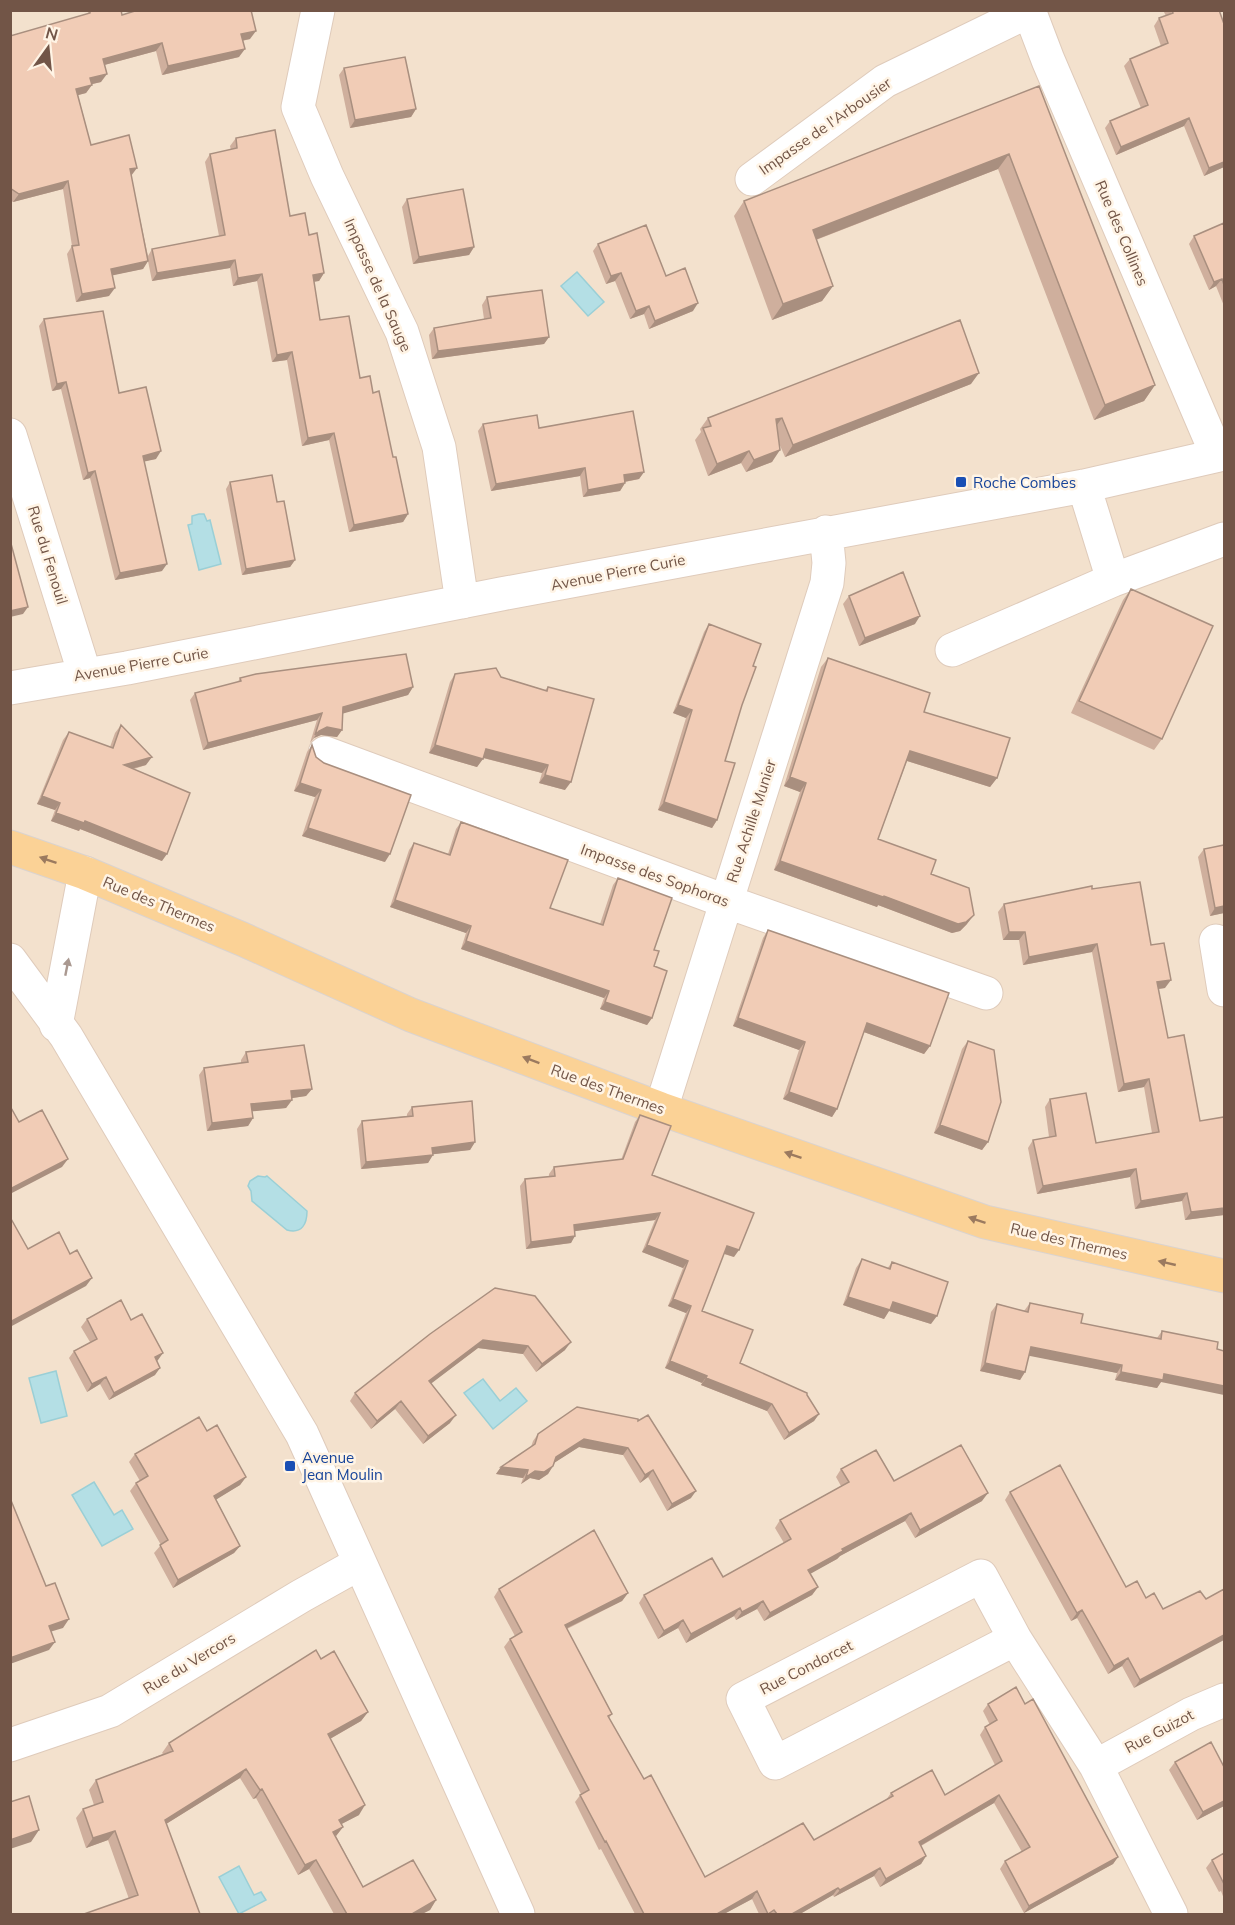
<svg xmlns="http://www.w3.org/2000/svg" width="1235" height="1925" font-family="Mulish,sans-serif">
  <rect width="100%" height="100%" fill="#fcf0df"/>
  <path fill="#f3e1cd" d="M11 11H1224V1914H11Z"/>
  <path fill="#b4dfe5" stroke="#9acfd6" stroke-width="1.5" d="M577 272 604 302 588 316 561 286Z
    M199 514H204L207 521 210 520 221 564 199 570 188 525 192 524V516Z
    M267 1176 307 1211C307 1224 302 1234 287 1230L252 1201 251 1191 248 1186 250 1181 258 1176 265 1177Z
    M56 1371 67 1416 41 1423 29 1378Z
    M483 1379 500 1401 516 1388 527 1401 493 1429 464 1393Z
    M94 1482 114 1515 122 1510 133 1529 102 1546 72 1495Z
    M239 1866 254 1895 261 1892 266 1900 239 1914 219 1877Z"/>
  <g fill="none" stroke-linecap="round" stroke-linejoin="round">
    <g stroke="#dfcbbb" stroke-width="35">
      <path id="minor" d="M318 10 298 107 327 176 402 332 439 447 462 602
        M1029 10 1048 60 1217 455
        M752 179 885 81 1029 11
        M10 435 85 675
        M1084 486 1113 580
        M952 650 1113 580 1224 539
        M10 688 127 668 501 594 1084 486 1224 454
        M325 753 725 901 986 993
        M1216 941 1224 990
        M10 960 66 1036 302 1434 518 1914
        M56 1025 85 873
        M661 1109 827 583 829 563 826 532
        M1015 1639 775 1763 743 1699 981 1576 1015 1639 1096 1766 1171 1914
        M10 1745 110 1711 301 1596 360 1563
        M1096 1766 1191 1714 1224 1700"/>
    </g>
    <g stroke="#dad3cf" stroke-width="35">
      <path id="major" d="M10 847 85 873 242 939 411 1015 661 1109 985 1222 1224 1276"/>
    </g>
    <use href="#minor" stroke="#fff" stroke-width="33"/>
    <use href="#major" stroke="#fbd296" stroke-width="33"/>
  </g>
  <path fill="#cfaf9d" d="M90 10 122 15 250 39 242 41 239 57 162 75 156 51 104 65 101 82 92 84 86 93 78 95 91 145 131 176 148 256 152 249 219 236 205 162 210 154 231 150 230 146 236 138 290 216 309 235 324 273 319 281H314L320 320 360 378 373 393 393 457 408 514 403 522 349 532 329 440 302 446 287 360 272 362 257 281 233 286 230 268 152 281 148 261 143 269 112 275 109 296 76 302 67 254 72 246 63 189 13 202 10 200V36L87 14Z
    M1163 10H1219L1224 24V167L1204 176 1184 126 1116 155 1105 128 1110 121 1141 108 1124 66 1130 59 1161 46 1154 26 1159 18 1166 16Z
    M344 68 416 109 411 117 350 128 339 75Z
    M1039 86 1155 385 1144 401 1094 420 998 169 816 240 833 286 822 301 772 320 734 216 744 201Z
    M407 199 474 247 469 255 413 264 402 207Z
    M1224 223V306L1216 286 1209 290 1189 244 1194 236Z
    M598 244 666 276 693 311 649 329 644 314 630 319 615 281 606 284 593 251Z
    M487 297 549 337 544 344 432 359 429 335 434 328 484 319 482 305Z
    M44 319 119 393 156 459 144 461 162 571 115 580 90 478 83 480 61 389 52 391 39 326Z
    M971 384 785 457 779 443 772 462 746 472 741 463 708 476 695 440 701 432 700 429 708 418Z
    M483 424 539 428 644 472 639 479 625 482V483L620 491 583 497 580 476 491 491 478 431Z
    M230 482 277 502 295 560 290 567 242 575 226 489Z
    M1131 589 1162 739 1154 750 1071 713 1123 600Z
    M849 596 915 624 859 646 843 604Z
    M709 624 753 666 725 761 717 820 712 828 658 810 686 718 673 713 704 632Z
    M828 658 924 712 997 778 990 787 907 761 878 839 931 874 967 924 960 931 952 933 878 905 877 907 774 870 800 792 784 786 821 667Z
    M455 674 501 677 545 690 548 687 565 790 539 783 542 773 483 758 477 767 429 753 450 682Z
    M240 678 413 687 408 695 343 713 342 730 337 737 321 735 314 738 310 743 317 720 203 750 190 700 195 693 238 682Z
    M121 725 146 765 134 769 162 861 80 829 79 831 51 821 55 810 37 804 63 740 69 732 110 747 115 733Z
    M312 745 316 757 324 763 385 862 302 836 315 797 294 791 307 752Z
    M461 822 550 908 600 924 613 885 618 878 654 950 652 1018 647 1025 600 1009 604 998 461 949 466 933 390 907 409 850 414 843 448 854 456 829Z
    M1204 849 1224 913 1210 916 1198 857Z
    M1092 889 1151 945 1165 988 1158 989 1168 1038 1200 1121 1224 1117V1215L1185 1220 1182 1201 1135 1209 1130 1177 1037 1194 1028 1148 1033 1140 1049 1137 1045 1107 1050 1099 1096 1143 1152 1133 1144 1087 1118 1092 1092 952 1023 965 1019 940H1003L998 912 1004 904Z
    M768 930 930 1046 924 1054 864 1032 837 1109 832 1117 783 1099 799 1050 733 1026 763 938Z
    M968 1041 988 1142 982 1150 934 1133 962 1049Z
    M246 1052 312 1089 306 1096 292 1098V1100L286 1108 252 1111 253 1118 248 1126 207 1131 199 1075 204 1068 241 1063V1060Z
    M412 1107 475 1142 470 1150 433 1154 428 1163 361 1169 357 1129 362 1121 407 1116V1114Z
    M640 1115 652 1175 734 1257 724 1254 702 1311 740 1363 807 1395 819 1414 814 1421 784 1440 767 1411 701 1385 702 1383 665 1368 686 1313 668 1306 683 1268 642 1252 655 1220 575 1231 571 1243 526 1249 520 1186 525 1179 549 1177V1174L554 1167 621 1160 635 1122Z
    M862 1259 887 1269 892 1262 931 1324 889 1311 884 1319 843 1305 856 1268Z
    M1030 1303 1081 1323 1157 1338 1162 1331 1161 1382 1157 1388 1115 1380 1117 1373 1029 1355 1025 1372 1020 1380 980 1371 991 1312 997 1304 1024 1311Z
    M87 1319 131 1320 158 1360 157 1361 155 1375 109 1400 100 1384 87 1392 69 1358 74 1351 90 1342 81 1327Z
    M430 1334 565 1350 536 1372 523 1354 478 1348 431 1383 450 1423 423 1444 395 1409 371 1429 350 1401 355 1393Z
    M638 1421 691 1498 667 1511 648 1477 640 1483 623 1455 579 1447 555 1462 553 1466 548 1474 539 1480 530 1478 521 1484 523 1478 496 1474 501 1467 531 1447 533 1441 538 1434Z
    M207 1431 246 1477 240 1485 216 1499 240 1546 234 1553 173 1588 154 1553 161 1545 130 1491 136 1483 140 1481 129 1462 135 1454Z
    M841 1469 894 1481 982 1501 915 1538 905 1521 840 1556 837 1559 810 1573 818 1587 812 1595 764 1621 757 1609 736 1620 734 1616 686 1643 678 1628 658 1639 639 1603 644 1595 723 1577 784 1543 775 1528 780 1520 841 1486 836 1477Z
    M1010 1492 1126 1587 1146 1598 1163 1609 1206 1599 1134 1688 1122 1666 1108 1674 1077 1618 1071 1621 1005 1500Z
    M499 1589 628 1593 622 1601 567 1629 612 1714 609 1718 644 1779 705 1877 814 1840 886 1800 891 1793 945 1795 995 1765 980 1735 985 1727 990 1725 983 1711 988 1704H1025L1118 1857 1113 1864 1024 1913 1000 1869 1005 1861 1022 1852 994 1803 921 1846 926 1856 921 1864 880 1887 874 1876 834 1897 833 1895 800 1914H759L752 1899 724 1914H635L601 1849 599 1850 575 1802 581 1794 504 1647 510 1639 515 1636 494 1597Z
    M321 1659 368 1712 361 1721 330 1739 359 1815 341 1824 343 1827 336 1836 363 1887 436 1900 430 1910 422 1914H334L309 1869 298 1875 256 1798 253 1799 240 1778 166 1824 200 1914 129 1899 108 1840 86 1848 76 1818 83 1809 94 1805 89 1790 96 1780 163 1754 162 1753 169 1743Z
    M1175 1762 1224 1767V1806L1197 1820 1169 1770Z
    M1224 1853V1899L1221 1891 1219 1892 1206 1868 1212 1860Z"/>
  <path fill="#a98f7f" d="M256 31 250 39 235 42 241 34Z
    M162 43 156 51 97 67 103 59Z
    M245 49 239 57 162 75 168 66Z
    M107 74 101 82 84 86 90 78Z
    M92 85 86 93 71 97 76 89Z
    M416 109 411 117 350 128 355 120Z
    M1189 118 1184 126 1116 155 1121 147Z
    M1009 154 998 169 802 245 813 230Z
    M1224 162V167L1204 176 1209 168Z
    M137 168 131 176 130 169Z
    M68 181 63 189 13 202 19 194Z
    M474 247 469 255 413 264 419 257Z
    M235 260 230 268 152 281 157 273Z
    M148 261 143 269 105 277 111 269Z
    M324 273 319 281 308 283 313 275Z
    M621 273 615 281 606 284 611 276Z
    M262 274 257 281 233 286 238 278Z
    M1222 279 1216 286 1209 290 1214 282Z
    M833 286 822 301 772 320 783 304Z
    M115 288 109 296 76 302 82 294Z
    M698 303 693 311 649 329 655 321Z
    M649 306 644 314 630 319 636 311Z
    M549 337 544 344 432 359 438 351Z
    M292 352 287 360 272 362 277 355Z
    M979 373 971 384 785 457 793 445Z
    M66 382 61 389 52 391 57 384Z
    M1155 385 1144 401 1094 420 1105 405Z
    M782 418 774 429 776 419Z
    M334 433 329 440 302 446 308 438Z
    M780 450 772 462 746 472 754 460Z
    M161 451 156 459 138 463 143 456Z
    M749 451 741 463 708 476 717 464Z
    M585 468 580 476 491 491 496 484Z
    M95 471 90 478 83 480 88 473Z
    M644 472 639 479 618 483 624 475Z
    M625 483 620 491 583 497 588 490Z
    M408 514 403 522 349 532 354 525Z
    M295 560 290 567 242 575 246 569Z
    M167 564 162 571 115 580 120 573Z
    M28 607 23 614 10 617V611Z
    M920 616 915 624 859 646 865 638Z
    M413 687 408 695 338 715 343 707Z
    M678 705 692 710 686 718 673 713Z
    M322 713 317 720 203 750 208 743Z
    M327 727 342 730 337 737 321 735 314 738 310 743 319 731Z
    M435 745 483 759 477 767 429 753Z
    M486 749 548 765 542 773 480 757Z
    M910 751 997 778 990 787 904 760Z
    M152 757 146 765 119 772 124 765Z
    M545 775 571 782 565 790 539 783Z
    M790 777 806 783 800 792 784 786Z
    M300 783 321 790 315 797 294 791Z
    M42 796 60 803 55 810 37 804Z
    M664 802 717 820 712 828 658 810Z
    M56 813 85 821 167 854 162 861 80 829 79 831 51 821Z
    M308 828 390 854 385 862 302 836Z
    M780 861 884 896 974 915 967 924 960 931 952 933 878 905 877 907 774 870Z
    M395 900 471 926 466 933 390 907Z
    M1224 906V913L1210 916 1215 908Z
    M1009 932H1025L1019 940H1003Z
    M466 941 609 991 604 998 461 949Z
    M1097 944 1092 952 1023 965 1029 957Z
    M1171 980 1165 988 1151 990 1157 982Z
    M605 1002 652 1018 647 1025 600 1009Z
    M738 1018 805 1042 799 1050 733 1026Z
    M867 1023 930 1046 924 1054 861 1031Z
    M1149 1079 1144 1087 1118 1092 1124 1084Z
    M312 1089 306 1096 286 1099 291 1091Z
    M789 1092 837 1109 832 1117 783 1099Z
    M292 1100 286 1108 246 1112 251 1104Z
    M253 1118 248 1126 207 1131 212 1123Z
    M940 1125 988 1142 982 1150 934 1133Z
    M475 1142 470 1150 427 1155 432 1148Z
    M433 1155 428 1163 361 1169 366 1162Z
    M68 1159 62 1167 10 1194V1189Z
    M1136 1169 1130 1177 1037 1194 1043 1186Z
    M1187 1193 1182 1201 1135 1209 1141 1201Z
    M1224 1208V1215L1185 1220 1191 1212Z
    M660 1213 655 1220 569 1232 574 1225Z
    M575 1236 571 1243 526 1249 531 1242Z
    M647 1245 688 1261 683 1268 642 1252Z
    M727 1246 739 1250 734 1257 722 1253Z
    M92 1278 86 1286 10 1327V1322Z
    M848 1297 893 1302 937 1316 931 1324 889 1311 884 1319 843 1305Z
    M673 1299 691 1306 686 1313 668 1306Z
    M483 1340 528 1346 523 1354 478 1348 424 1389 429 1381Z
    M571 1342 565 1350 536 1372 542 1364Z
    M1031 1347 1122 1365 1117 1373 1025 1355Z
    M163 1353 158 1360 149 1365 155 1357Z
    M670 1361 707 1376 702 1383 665 1368Z
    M985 1363 1025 1372 1020 1380 980 1371Z
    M160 1368 155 1375 109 1400 114 1393Z
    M1121 1372 1164 1374 1224 1386V1395L1161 1382 1157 1388 1115 1380Z
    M106 1377 100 1384 87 1392 92 1384Z
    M706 1378 772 1404 767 1411 701 1385Z
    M401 1401 395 1409 371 1429 377 1421Z
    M819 1414 814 1421 784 1440 789 1433Z
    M456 1415 450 1423 423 1444 428 1436Z
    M584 1439 628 1448 623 1455 579 1447 551 1465 556 1457Z
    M553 1466 548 1474 539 1480 530 1478 521 1484 526 1477 535 1471Z
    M501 1467 528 1470 523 1478 496 1474Z
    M653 1470 648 1477 640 1483 645 1475Z
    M246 1477 240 1485 209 1504 214 1496Z
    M696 1491 691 1498 667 1511 672 1504Z
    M988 1493 982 1501 915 1538 920 1530Z
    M911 1513 905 1521 840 1556 837 1559 803 1578 808 1570 842 1549Z
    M240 1546 234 1553 173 1588 178 1580Z
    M818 1587 812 1595 764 1621 770 1613Z
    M628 1593 622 1601 559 1632 565 1625Z
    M763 1601 757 1609 736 1620 742 1612Z
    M740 1608 734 1616 686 1643 691 1634Z
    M1082 1610 1077 1618 1071 1621 1077 1613Z
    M69 1619 63 1628 43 1634 49 1626Z
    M683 1620 678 1628 658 1639 664 1631Z
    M1224 1635V1640L1134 1688 1140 1680Z
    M55 1642 49 1650 10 1664V1658Z
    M1128 1658 1122 1666 1108 1674 1114 1666Z
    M368 1712 361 1721 321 1744 328 1734Z
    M246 1769 240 1778 158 1829 165 1820Z
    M262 1789 256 1798 253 1799 260 1790Z
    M999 1795 994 1803 913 1850 919 1842Z
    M1224 1801V1806L1197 1820 1203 1812Z
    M365 1805 359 1815 332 1829 339 1820Z
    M343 1827 336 1836 333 1832Z
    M39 1830 31 1842 10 1849V1840Z
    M115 1831 108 1840 86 1848 93 1838Z
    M926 1856 921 1864 880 1887 886 1879Z
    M1118 1857 1113 1864 1024 1913 1029 1906Z
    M316 1860 309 1869 298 1875 305 1865Z
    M880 1868 874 1876 834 1897 840 1890Z
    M838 1888 833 1895 800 1914H792Z
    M757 1891 752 1899 724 1914H717Z
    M436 1900 430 1910 422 1914H412Z"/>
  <path fill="#f1ccb6" stroke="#a98f7f" stroke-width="1.5" d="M90 10H121L122 15 138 10H251L256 31 241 34 245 49 168 66 162 43 103 59 107 74 90 78 92 85 76 89 91 145 129 135 137 168 130 169 148 261 111 269 115 288 82 294 72 246 79 245 68 181 19 194 10 188V36L90 13Z
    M1172 10H1219L1224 24V162L1209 168 1189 118 1121 147 1110 121 1148 105 1130 59 1168 43 1159 18 1173 13Z
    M405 57 416 109 355 120 344 68Z
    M1039 86 1155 385 1105 405 1009 154 813 230 833 286 783 304 744 201Z
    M275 130 290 216 305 213 309 235 317 233 324 273 313 275 320 320 349 316 360 378 370 376 373 393 379 391 393 457H396L408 514 354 525 334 433 308 438 292 352 277 355 262 274 238 278 235 260 157 273 152 249 225 235 210 154 237 148 236 138Z
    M463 189 474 247 419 257 407 199Z
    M1224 223V285L1222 279 1214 282 1194 236Z
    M646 225 666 276 685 268 698 303 655 321 649 306 636 311 621 273 611 276 598 244Z
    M542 290 549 337 438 351 434 328 491 318 487 297Z
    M103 311 119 393 146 387 161 451 143 456 167 564 120 573 95 471 88 473 66 382 57 384 44 319Z
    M960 320 979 373 793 445 782 418 776 419 780 450 754 460 749 451 717 464 703 428 711 426 708 418Z
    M633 411 644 472 624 475 625 483 588 490 585 468 496 484 483 424 537 415 539 428Z
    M272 475 277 502 284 501 295 560 246 569 230 482Z
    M10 540 28 607 10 611Z
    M903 572 920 616 865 638 849 596Z
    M1131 589 1213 626 1162 739 1079 701Z
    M709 624 761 644 753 666 756 667 742 705 725 761 735 763 717 820 664 802 692 710 678 705Z
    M406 654 413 687 343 707 342 730 327 727 319 731 315 735 322 713 208 743 195 693 241 681 240 678 256 674Z
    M828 658 930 693 924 712 1010 738 997 778 910 751 878 839 936 860 931 874 969 888 974 915 966 922 958 924 884 896 883 897 780 861 806 783 790 777Z
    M496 668 501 677 547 691 548 687 594 699 571 782 545 775 548 765 486 749 483 759 435 745 455 674Z
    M121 725 152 757 124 765 190 793 167 854 85 821 84 823 56 813 60 803 42 796 69 732 113 748Z
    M312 745 316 757 324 763 411 795 390 854 308 828 321 790 300 783Z
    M461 822 568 860 550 908 603 925 618 878 672 898 654 950 659 951 654 966 667 971 652 1018 605 1002 609 991 466 941 471 926 395 900 414 843 450 855Z
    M1224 845V906L1215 908 1204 849Z
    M1140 882 1151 945 1164 943 1171 980 1157 982 1168 1038 1184 1035 1200 1121 1224 1117V1208L1191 1212 1187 1193 1141 1201 1136 1169 1043 1186 1033 1140 1056 1136 1050 1099 1086 1093 1096 1143 1159 1132 1149 1079 1124 1084 1097 944 1029 957 1025 932H1009L1004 904 1092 886V889Z
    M768 930 949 993 930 1046 867 1023 837 1109 789 1092 805 1042 738 1018Z
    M968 1041 994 1050 1001 1102 988 1142 940 1125Z
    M304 1045 312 1089 291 1091 292 1100 251 1104 253 1118 212 1123 204 1068 248 1062 246 1052Z
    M472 1101 475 1142 432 1148 433 1155 366 1162 362 1121 413 1116 412 1107Z
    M10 1106 19 1122 42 1110 68 1159 10 1189Z
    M640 1115 671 1126 652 1175 754 1213 739 1250 727 1246 702 1311 753 1330 740 1363 807 1393V1395L819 1414 789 1433 772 1404 706 1378 707 1376 670 1361 691 1306 673 1299 688 1261 647 1245 660 1213 574 1225 575 1236 531 1242 525 1179 555 1176 554 1167 623 1159Z
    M10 1217 28 1249 59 1232 70 1254 77 1250 92 1278 10 1322Z
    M862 1259 890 1269 892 1262 948 1282 937 1316 893 1302 890 1310 848 1297Z
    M495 1288 535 1296 571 1342 542 1364 528 1346 483 1340 429 1381 456 1415 428 1436 401 1401 377 1421 355 1393 430 1334Z
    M121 1300 131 1320 142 1314 163 1353 155 1357 160 1368 114 1393 106 1377 92 1384 74 1351 97 1339 87 1319Z
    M1030 1303 1083 1314 1081 1323 1161 1339 1162 1331 1218 1342 1217 1349 1224 1351V1386L1164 1374 1163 1380 1121 1372 1122 1365 1031 1347 1025 1372 985 1363 997 1304 1028 1312Z
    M577 1407 638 1419V1421L648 1415 696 1491 672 1504 653 1470 645 1475 628 1448 584 1439 556 1457 553 1466 544 1472 535 1471 526 1477 528 1470 501 1467 535 1444 538 1434Z
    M199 1417 207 1431 217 1425 246 1477 214 1496 240 1546 178 1580 160 1545 168 1540 136 1483 148 1476 135 1454Z
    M961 1445 988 1493 920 1530 911 1513 842 1549 843 1551 808 1570 818 1587 770 1613 763 1601 742 1612 740 1608 691 1634 683 1620 664 1631 644 1595 712 1558 723 1577 791 1539 780 1520 849 1482 841 1469 876 1450 894 1481Z
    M1060 1465 1126 1587 1137 1581 1146 1598 1154 1593 1163 1609 1200 1591 1206 1599 1224 1589V1635L1140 1680 1128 1658 1114 1666 1082 1610 1077 1613 1010 1492Z
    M10 1498 46 1586 55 1583 69 1619 49 1626 55 1642 10 1658Z
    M594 1530 628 1593 565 1625 612 1714 608 1716 644 1779 651 1775 705 1877 803 1823 814 1840 893 1796 891 1793 932 1770 945 1795 1002 1761 985 1727 997 1720 988 1704 1016 1687 1025 1704 1033 1699 1118 1857 1029 1906 1005 1861 1030 1847 999 1795 919 1842 926 1856 886 1879 880 1868 840 1890 838 1888 792 1914H777L774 1910 768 1914 757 1891 717 1914H644L606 1841 605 1842 580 1795 589 1790 510 1639 522 1632 499 1589Z
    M316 1650 321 1659 334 1651 368 1712 328 1734 365 1805 339 1820 343 1827 333 1832 363 1887 413 1860 436 1900 412 1914H347L316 1860 305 1865 262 1789 260 1790 246 1769 165 1820 200 1914H84L138 1895 115 1831 93 1838 83 1809 103 1802 96 1780 173 1751 169 1743Z
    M1211 1742 1224 1767V1801L1203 1812 1175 1762Z
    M29 1796 39 1830 10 1840V1802Z
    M1224 1853V1884L1212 1860Z"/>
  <defs><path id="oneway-solid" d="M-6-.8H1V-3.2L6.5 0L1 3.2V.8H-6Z" transform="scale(1.5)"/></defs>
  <g fill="#9b7a5f">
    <use href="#oneway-solid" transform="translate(48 860) rotate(-161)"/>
    <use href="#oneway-solid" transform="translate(531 1060) rotate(-159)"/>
    <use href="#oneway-solid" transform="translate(793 1155) rotate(-161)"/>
    <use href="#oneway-solid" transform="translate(977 1220) rotate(-161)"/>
    <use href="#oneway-solid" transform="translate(1167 1263) rotate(-167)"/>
  </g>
  <use fill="#aa9991" href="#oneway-solid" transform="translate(67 967) rotate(-79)"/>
  <g fill="#1a4fb4" stroke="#fff4e5" stroke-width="2">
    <rect x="955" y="476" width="12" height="12" rx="3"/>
    <rect x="284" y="1460" width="12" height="12" rx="3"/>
  </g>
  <g text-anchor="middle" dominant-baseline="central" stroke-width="5" stroke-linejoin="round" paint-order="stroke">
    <g font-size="15" fill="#725547" stroke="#fff4e5">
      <text transform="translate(825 126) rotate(-35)">Impasse de l'Arbousier</text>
      <text transform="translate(1122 233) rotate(67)">Rue des Collines</text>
      <text transform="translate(378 285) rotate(66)">Impasse de la Sauge</text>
      <text transform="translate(48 555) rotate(73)">Rue du Fenouil</text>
      <text transform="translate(618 572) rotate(-11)">Avenue Pierre Curie</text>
      <text transform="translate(141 664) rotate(-10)">Avenue Pierre Curie</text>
      <text transform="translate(751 821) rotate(-72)">Rue Achille Munier</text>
      <text transform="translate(655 875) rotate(20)">Impasse des Sophoras</text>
      <text transform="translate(159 904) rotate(23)">Rue des Thermes</text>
      <text transform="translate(608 1089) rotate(20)">Rue des Thermes</text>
      <text transform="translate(1069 1241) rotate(13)">Rue des Thermes</text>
      <text transform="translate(189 1663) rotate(-31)">Rue du Vercors</text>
      <text transform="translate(806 1667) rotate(-27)">Rue Condorcet</text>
      <text transform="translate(1159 1731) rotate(-28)">Rue Guizot</text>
    </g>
    <g font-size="15" fill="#164399" stroke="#fff4e5" text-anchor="start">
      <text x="973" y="482">Roche Combes</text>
      <text x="302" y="1457">Avenue<tspan x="302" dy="17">Jean Moulin</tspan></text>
    </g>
  </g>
  <rect width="1235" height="1925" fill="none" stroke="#725547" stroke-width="24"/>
  <g transform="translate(48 48) rotate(15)" stroke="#fff4e5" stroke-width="4.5" paint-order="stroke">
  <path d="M0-4.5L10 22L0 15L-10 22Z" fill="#725547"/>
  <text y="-9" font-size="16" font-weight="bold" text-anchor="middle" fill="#725547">N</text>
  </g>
</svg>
